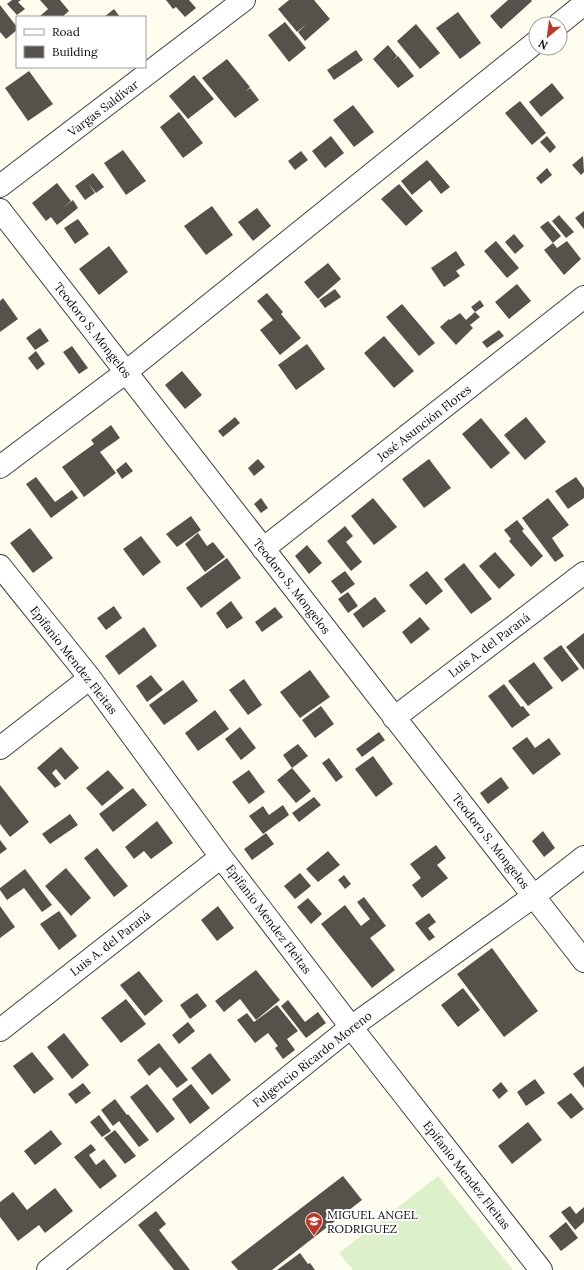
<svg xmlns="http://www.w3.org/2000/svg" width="584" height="1270" font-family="Lora,serif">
  <rect width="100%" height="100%" fill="#fffeee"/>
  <path fill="#dcf1c9" d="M438 1176 513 1270H353L339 1253Z"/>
  <path fill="#56514a" d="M12 0H21L18 2 25 9 17 15 7 4Z
    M40 0H60L69 11 62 17H39L48 9Z
    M166 0H189L196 8 185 17 176 7 173 9Z
    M289 0H314L330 19 305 41 298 32 308 23 297 32 278 9Z
    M508 0H531L532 1 501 29 490 16Z
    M0 5 17 27V30L6 39 0 32Z
    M114 9 120 17H104Z
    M458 12 481 43 460 59 436 28Z
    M285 22 306 48 289 62 268 35Z
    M416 24 440 53 420 69 397 41Z
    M388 45 397 56 393 60 398 56 414 76 398 88 373 59Z
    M356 50 363 60 334 80 327 70Z
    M227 59 250 87 245 92 250 88 259 100 235 118 202 78Z
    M29 71 53 104 28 121 5 88Z
    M194 75 214 99 188 119 169 96Z
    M552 83 564 98 541 117 529 102Z
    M520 101 546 133 532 145 505 113Z
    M353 105 374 132 354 147 333 120Z
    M179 112 203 143 183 158 160 127Z
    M331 136 344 153 325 168 312 151Z
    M547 136 556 147 550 153 540 142Z
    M123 150 146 181 126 195 104 163Z
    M301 151 308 160 295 170 288 161Z
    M583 156 584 172 581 175 572 165Z
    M427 160 450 187 441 194 430 180 412 195 401 181Z
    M547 168 552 175 541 184 536 178Z
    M93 173 104 187 96 193 88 183 95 193 85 200 75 186Z
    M57 183 71 201 63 208 73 200 78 208 57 225 51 217 46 221 32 203Z
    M399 184 423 211 406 226 381 199Z
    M212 206 233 235 206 255 184 226Z
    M257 208 271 226 253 241 238 222Z
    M584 211V229L575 218Z
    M559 215 574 232 566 238 552 221Z
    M78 219 89 234 75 244 64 228Z
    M548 221 561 236 553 243 540 227Z
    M514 234 524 246 515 254 505 242Z
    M496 241 519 268 507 278 484 251Z
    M567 241 581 259 564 275 544 250 553 243 557 248Z
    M109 246 128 272 99 295 79 269Z
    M456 251 465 265 456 271 460 276 444 287 431 268Z
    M328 263 341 279 318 299 304 282Z
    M517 284 531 301 509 319 495 302Z
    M335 289 341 297 325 308 319 300Z
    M267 293 283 312 281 314 301 338 280 355 260 330 273 320 257 301Z
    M3 298 18 319 0 332V301Z
    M480 300 484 306 475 312 471 307Z
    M402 304 435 343 419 356 386 317Z
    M475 312 480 317 470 325 473 328 456 345 440 327 449 319 450 320 460 313 466 320Z
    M40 328 49 341 35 350 26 338Z
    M499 330 504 336 487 348 482 342Z
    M384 336 414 371 394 388 364 353Z
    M307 344 325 369 296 390 278 365Z
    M72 346 88 368 79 374 63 352Z
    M36 351 45 364 37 370 28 358Z
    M182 371 202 395 185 409 165 385Z
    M235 417 240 423 223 437 218 431Z
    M526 417 546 442 525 460 504 435Z
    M481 418 510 453 491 469 462 434Z
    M111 425 120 438 100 452 116 473 84 497 62 467 94 444 91 440Z
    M258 459 265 467 254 476 248 468Z
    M429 459 451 488 424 508 402 479Z
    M126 462 133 471 122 479 116 470Z
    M36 477 55 502 72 490 78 498 51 518 26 484Z
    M576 477 584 488V498L568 509 555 491Z
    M261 498 268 508 261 513 254 504Z
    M373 498 397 527 374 545 351 516Z
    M548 498 569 525 552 538 564 556 555 562 522 518Z
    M191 516 201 530 177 547 166 534Z
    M517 520 524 529 522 531 543 556 531 567 509 541 511 539 504 530Z
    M345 526 353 536 346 542 362 562 351 571 327 541Z
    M30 528 53 558 33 573 10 543Z
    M198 533 207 546 213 542 225 557 205 572 185 544Z
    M141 536 161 562 143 576 123 549Z
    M307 545 322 563 309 574 295 556Z
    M495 552 515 575 499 589 479 566Z
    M227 558 241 578 201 608 186 588Z
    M464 563 492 599 471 614 444 579Z
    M345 571 355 584 341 594 331 581Z
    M427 571 443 591 426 605 409 585Z
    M348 592 358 606 348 613 338 599Z
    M375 597 386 611 363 628 353 614Z
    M231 601 243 618 227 629 216 613Z
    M114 606 122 618 106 630 97 618Z
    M275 607 283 617 262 632 255 622Z
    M420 617 430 629 411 644 402 632Z
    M144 627 157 646 119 675 105 656Z
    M584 633V670L566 647Z
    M561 645 579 669 562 682 543 658Z
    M534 662 553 688 528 706 508 681Z
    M310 670 330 697 300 718 280 692Z
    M151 675 163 690 147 702 136 686Z
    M244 679 262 705 248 715 229 690Z
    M183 680 198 701 164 725 149 705Z
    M504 684 521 707 523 706 530 715 512 728 488 696Z
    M321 706 334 724 315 738 302 720Z
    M215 710 229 729 198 751 185 733Z
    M240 727 256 748 241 760 225 739Z
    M379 732 385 740 362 757 356 749Z
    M527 737 535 748 549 738 561 754 533 775 512 748Z
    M298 744 308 756 292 768 283 755Z
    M61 747 79 768 65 780 56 769 52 773 61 784 55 788 37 768Z
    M373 756 393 784 376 797 355 769Z
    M329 758 343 777 336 782 322 763Z
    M292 768 311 791 296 803 277 780Z
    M108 770 124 788 102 806 86 788Z
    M249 770 265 792 249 804 232 782Z
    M501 777 509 788 488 804 480 793Z
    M0 785 29 822 10 837 0 824Z
    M133 788 147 805 113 832 99 814Z
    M314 797 321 805 299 822 292 813Z
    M283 805 289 815 263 834 249 816 263 806 269 815Z
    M70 814 78 825 50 844 42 834Z
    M157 821 173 843 151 859 144 851 134 859 125 847Z
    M543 831 555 848 544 857 532 841Z
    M266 833 274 844 252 860 244 849Z
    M0 840 7 849 0 854Z
    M436 845 446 858 437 865 448 878 422 898 412 885 421 878 410 864Z
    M97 848 128 886 114 897 84 858Z
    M328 851 340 865 318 882 306 869Z
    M66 868 91 898 71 916 45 886Z
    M25 869 52 905 42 912 24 888 7 900 0 890V888Z
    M300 873 311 886 295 899 284 886Z
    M344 875 351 884 345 889 338 880Z
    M364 897 386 926 370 938 395 970 372 988 321 924 345 905 361 926 370 919 357 902Z
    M308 898 322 914 311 924 297 907Z
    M0 906 15 927 0 938Z
    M218 906 234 928 217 941 201 920Z
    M59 911 77 936 59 950 40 924Z
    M429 913 436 922 428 928 435 937 429 941 415 923Z
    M492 948 538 1011 504 1037 457 974Z
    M256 970 280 1000 256 1020 240 999 224 1012 215 1001Z
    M139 971 163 1001 145 1016 120 985Z
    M463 988 480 1010 458 1027 441 1005Z
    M197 993 207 1006 190 1019 180 1005Z
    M126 999 146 1024 121 1043 101 1018Z
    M288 1000 305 1022 318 1012 326 1023 306 1038 281 1006Z
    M277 1005 298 1031 287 1039 295 1050 283 1059 275 1048 278 1046 268 1033 255 1043 237 1020 247 1013 254 1022Z
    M188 1022 195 1031 179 1044 172 1035Z
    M64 1033 89 1065 72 1079 47 1047Z
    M159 1043 188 1080 177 1088 160 1067 149 1076 137 1060Z
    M32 1052 54 1079 34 1094 13 1066Z
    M210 1053 231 1080 212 1095 191 1068Z
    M584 1066V1088L573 1074Z
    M535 1079 545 1093 526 1106 517 1092Z
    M501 1082 508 1091 499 1099 492 1090Z
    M83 1083 91 1093 76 1104 68 1094Z
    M147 1084 175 1119 157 1133 130 1097Z
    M191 1084 210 1108 190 1124 172 1099Z
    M571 1093 584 1109 571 1119 557 1103Z
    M115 1099 127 1115 128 1114 149 1140 139 1147 119 1121 113 1126 101 1110Z
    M99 1115 111 1131 102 1137 90 1122Z
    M528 1122 542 1140 512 1164 498 1146Z
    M51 1130 62 1144 35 1165 24 1151Z
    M115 1130 136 1156 125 1164 104 1138Z
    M91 1144 96 1150 89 1155 96 1165 104 1159 117 1176 100 1189 74 1157Z
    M343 1176 362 1200 272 1270H238L231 1262Z
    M55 1188 73 1211 45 1233 39 1225 18 1241 0 1217V1202L13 1192 27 1210Z
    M570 1206 576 1214 584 1207V1222L575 1230 561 1212Z
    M156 1211 166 1224 159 1230 190 1270H174L138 1225Z
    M566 1222 578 1238 561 1251 549 1236Z
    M300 1253 308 1264 310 1263 315 1270H277Z"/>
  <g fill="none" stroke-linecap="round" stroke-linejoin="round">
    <g stroke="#404040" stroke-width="24">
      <path id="street" d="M559 24 584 4
        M0 186 244 0
        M0 210 584 961
        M0 467 126 372 536 42
        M263 549 584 297
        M0 566 90 678 221 857 351 1027 541 1270
        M394 718 584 573
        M0 748 90 678
        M0 1030 221 857
        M48 1270 351 1027 534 896 584 857"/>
    </g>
    <use href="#street" stroke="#fff" stroke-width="22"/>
  </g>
  <defs>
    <g id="school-pin" transform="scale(0.9)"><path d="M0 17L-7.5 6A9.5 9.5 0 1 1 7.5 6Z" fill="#bf3623" stroke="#fff"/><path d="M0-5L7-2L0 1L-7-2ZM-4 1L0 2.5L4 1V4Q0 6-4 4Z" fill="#fff"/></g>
  </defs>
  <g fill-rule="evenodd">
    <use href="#school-pin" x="314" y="1221"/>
  </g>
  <g text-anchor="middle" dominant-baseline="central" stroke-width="4" stroke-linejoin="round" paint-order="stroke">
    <g font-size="12" fill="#0d0d0d" stroke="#fff">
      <text transform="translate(103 108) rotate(-37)">Vargas Saldívar</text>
      <text transform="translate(93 330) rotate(52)">Teodoro S. Mongelos</text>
      <text transform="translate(424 423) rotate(-38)">José Asunción Flores</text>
      <text transform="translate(292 586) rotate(52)">Teodoro S. Mongelos</text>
      <text transform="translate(489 645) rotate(-37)">Luis A. del Paraná</text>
      <text transform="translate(74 660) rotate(52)">Epifanio Mendez Fleitas</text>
      <text transform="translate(491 841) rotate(52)">Teodoro S. Mongelos</text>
      <text transform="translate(269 919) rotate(53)">Epifanio Mendez Fleitas</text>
      <text transform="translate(110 943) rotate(-38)">Luis A. del Paraná</text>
      <text transform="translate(312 1059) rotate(-38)">Fulgencio Ricardo Moreno</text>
      <text transform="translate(467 1175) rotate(52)">Epifanio Mendez Fleitas</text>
    </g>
    <g font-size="12" fill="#0d0d0d" stroke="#fff" text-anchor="start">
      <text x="327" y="1214">MIGUEL ANGEL<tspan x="327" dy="14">RODRIGUEZ</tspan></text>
    </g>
  </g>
  <rect x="16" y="16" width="130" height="52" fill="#ffffff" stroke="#9e9e9e"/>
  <rect x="24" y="29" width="20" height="6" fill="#ffffff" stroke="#9e9e9e"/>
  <text x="52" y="36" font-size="12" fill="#0d0d0d">Road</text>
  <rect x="24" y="46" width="20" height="12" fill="#56514a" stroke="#9e9e9e"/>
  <text x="52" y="56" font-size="12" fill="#0d0d0d">Building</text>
  <g transform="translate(548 36) rotate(209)"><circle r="19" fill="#ffffff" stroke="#9e9e9e"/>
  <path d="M0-3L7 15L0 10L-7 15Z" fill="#bf3623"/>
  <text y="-6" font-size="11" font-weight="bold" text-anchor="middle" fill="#0d0d0d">N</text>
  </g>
</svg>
